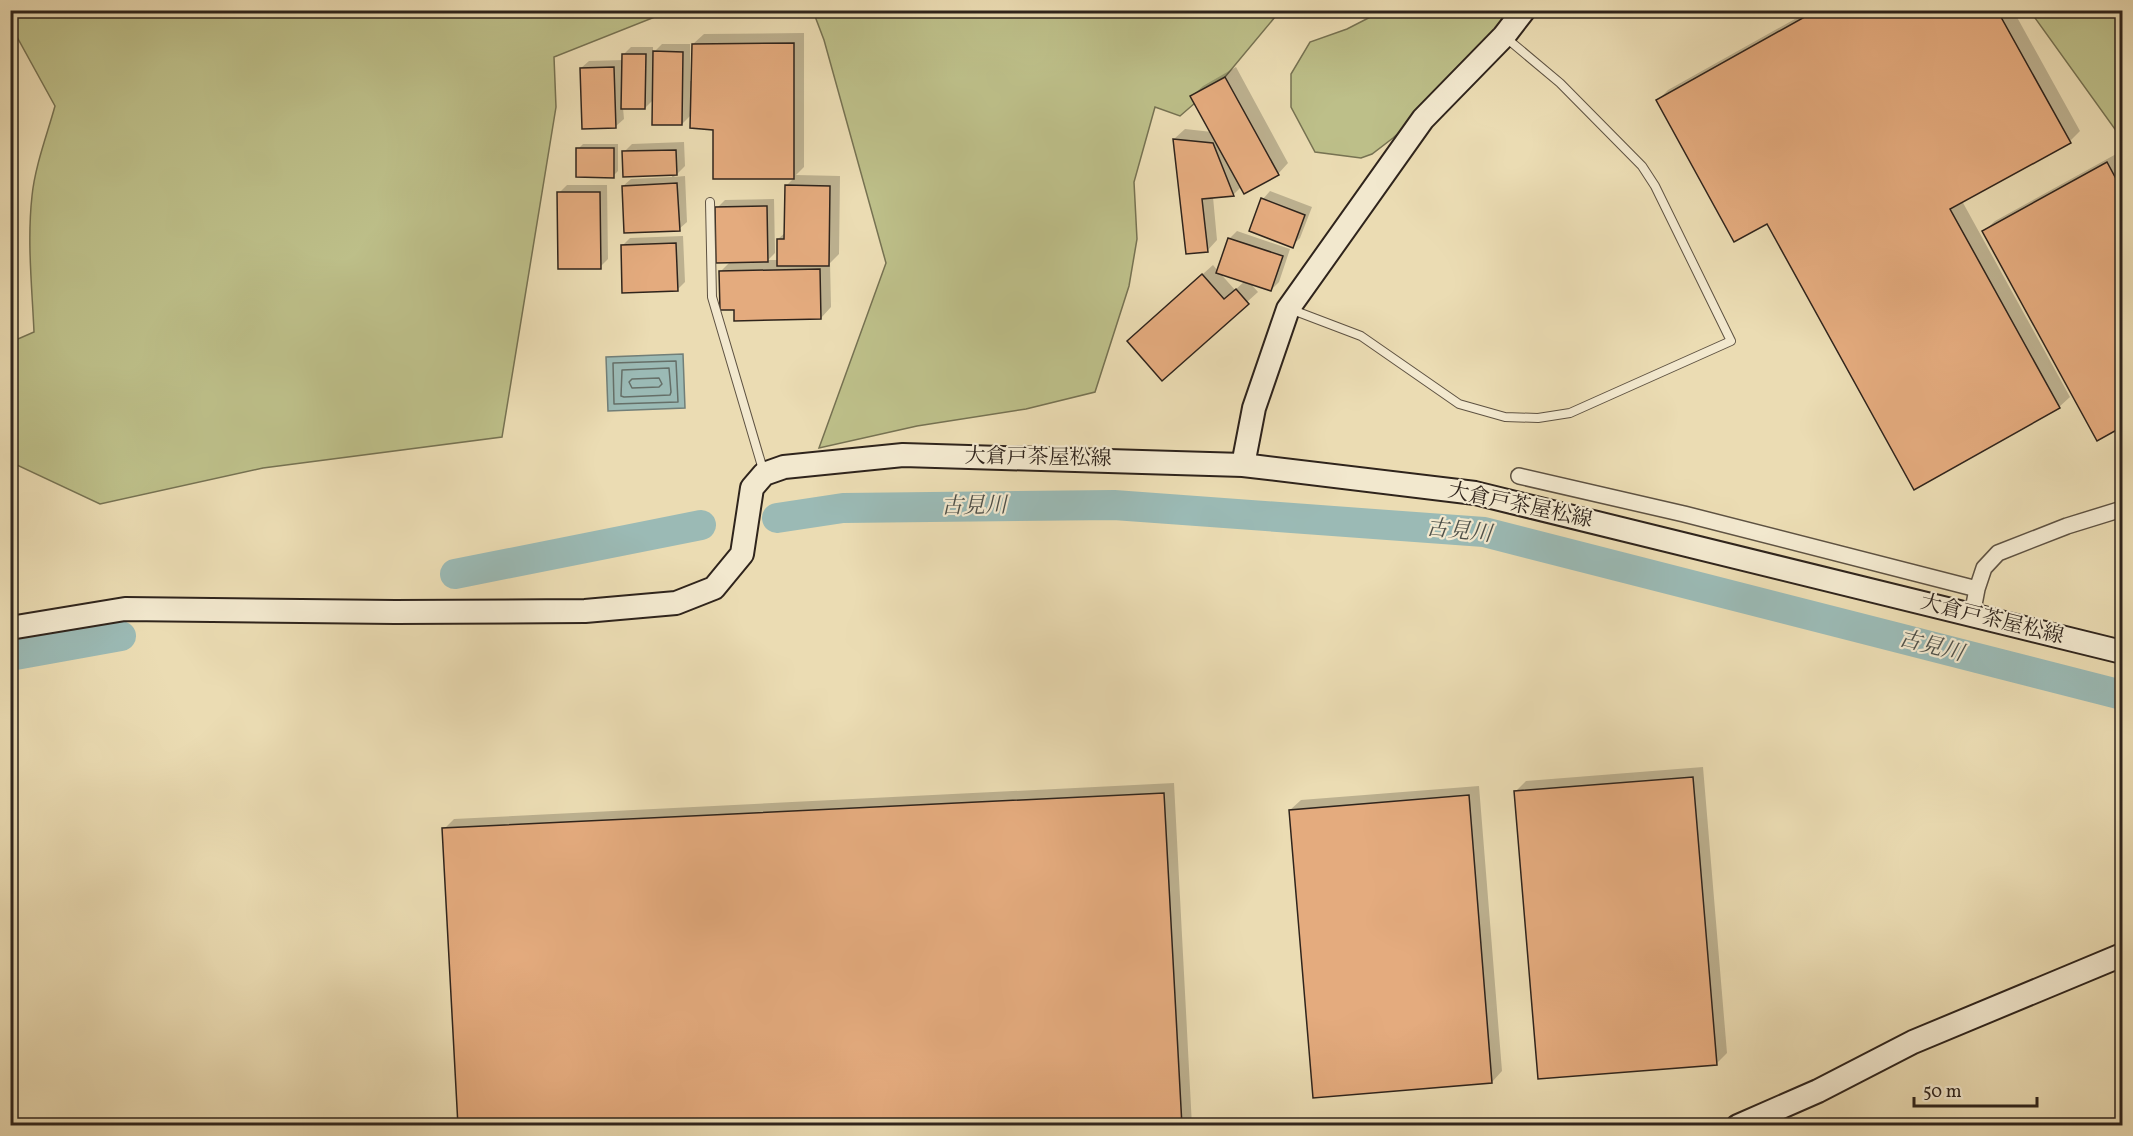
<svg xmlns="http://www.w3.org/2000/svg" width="2133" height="1136" font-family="Vollkorn,'Noto Serif JP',serif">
  <rect width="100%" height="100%" fill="#ebdcb3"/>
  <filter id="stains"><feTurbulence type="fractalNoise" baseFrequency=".00333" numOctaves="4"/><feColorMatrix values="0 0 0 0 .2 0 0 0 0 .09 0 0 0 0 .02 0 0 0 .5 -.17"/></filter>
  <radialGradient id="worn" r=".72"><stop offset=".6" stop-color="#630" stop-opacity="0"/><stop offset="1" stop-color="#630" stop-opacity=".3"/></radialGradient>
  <path fill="#bdbf89" stroke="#767252" stroke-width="1.5" d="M11 10H670V11L554 57 556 107 502 437 263 468 100 504 15 464 11 466V342L34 332C32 287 27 241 32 196 35 166 47 135 55 106L11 26Z
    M813 11H1280L1225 77 1180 116 1155 107 1134 182 1137 239 1129 286 1095 392 1026 409 917 426 819 448 886 263 824 40Z
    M1382 11H1532L1393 138 1372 154 1361 158 1315 152 1291 107V74L1310 42 1347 29Z
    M2030 11H2122V139Z"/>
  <path fill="#9bbab5" stroke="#707e78" stroke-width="1.5" d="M683 354 685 408 608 411 606 357Z"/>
  <path fill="#0003" fill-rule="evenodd" d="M1811 10H2013L2080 131 2070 141 1962 201 2070 397 2059 407 1767 222 1658 100 1668 90Z
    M804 33V167L796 175 840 176 839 254 830 263 831 307 821 318 735 308 721 271 731 261 717 208 725 200 774 199 775 253 768 260H778V239L786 232 787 185 795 177H715L714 129 692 114 682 124 654 99 645 108H623L624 119 616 126 581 68 589 61 623 60V55L631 47H653V53L662 44H690V81H693V44L704 34Z
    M10 64 18 65 10 103Z
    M1236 67 1288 163 1278 174 1241 187 1234 194 1213 197 1217 240 1207 251 1174 139 1185 129 1212 132 1192 96 1203 86Z
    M684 142 685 166 674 177 685 176 687 222 679 229 623 186 631 179 672 177V174L624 152 632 144Z
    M583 144H618V171L613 176 578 149Z
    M2118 153 2122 161V425L2097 439 1984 231 1995 221Z
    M567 185H607L608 259 600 267 559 193Z
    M1270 191 1312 207 1300 238 1292 246 1263 199Z
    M1237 231 1290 249 1279 282 1271 290 1250 283 1258 292 1162 379 1139 331 1213 265 1218 271 1229 239ZM1219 272 1245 281 1235 290Z
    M683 236 685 282 677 290 622 246 630 238Z
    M1703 767 1727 1053 1717 1063 1515 792 1526 781Z
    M1174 783 1192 1126H459L444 829 454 819Z
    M1479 786 1502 1071 1492 1082 1290 810 1301 800Z"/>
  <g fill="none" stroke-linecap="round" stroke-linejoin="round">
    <path stroke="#656f68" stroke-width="1.5" d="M676 361 678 402 614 404 613 363Z
      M669 368 671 392 670 395 624 397 621 396 622 370Z
      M632 379 659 378 662 384 659 387 632 388 629 382Z"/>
    <path stroke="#9bbab5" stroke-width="30" d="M777 518 843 508 1114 505 1484 532 2122 695
      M455 574 701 525
      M10 656 121 636"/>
  </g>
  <path fill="#e4ab7e" stroke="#2f241c" stroke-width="1.5" d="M1817 10H1997L2071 143 1950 209 2060 408 1914 490 1767 224 1734 242 1656 100Z
    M794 43V179H713V130L690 128 692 44Z
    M653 51 683 52 682 125H652Z
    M622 54H646L645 109H621Z
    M614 67 616 128 582 129 580 68Z
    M1225 77 1279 175 1244 194 1190 96Z
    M1173 139 1213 143 1234 196 1202 199 1208 252 1186 254Z
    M576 148H614V178L576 177Z
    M676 150 677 175 623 177 622 151Z
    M2107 162 2122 190V427L2097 441 1982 231Z
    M677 183 680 231 624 233 622 186Z
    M785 185 830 186 829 266H777V239H784Z
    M557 192H600L601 269H558Z
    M1261 198 1305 215 1293 248 1249 231Z
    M767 206 768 262 716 263 715 207Z
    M1228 238 1283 256 1271 291 1216 273Z
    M676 243 678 291 622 293 621 245Z
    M820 269 821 319 734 321V310H720L719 271Z
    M1202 274 1224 299 1236 289 1249 304 1162 381 1127 341Z
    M1693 777 1717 1065 1538 1079 1514 791Z
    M1164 793 1182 1126H458L442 828Z
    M1469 795 1492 1083 1313 1098 1289 810Z"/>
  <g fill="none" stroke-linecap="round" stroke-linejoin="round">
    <g stroke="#5e5242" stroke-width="10">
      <path id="lane" d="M710 202 712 297 764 473
        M1290 309 1361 336 1459 404 1505 417 1538 418 1570 413 1731 341 1655 186 1642 166 1560 83 1505 37"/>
    </g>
    <g stroke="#5e5242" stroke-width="18">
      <path id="street" d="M1519 476 1684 514 1977 589
        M1972 615 1977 589 1984 568 1998 553 2067 526 2122 509"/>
    </g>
    <g stroke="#2f241c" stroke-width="26">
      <path id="secondary" d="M1243 465 1254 408 1288 309 1423 119 1504 36 1524 10
        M10 628 125 609 395 612 585 611 676 603 714 588 742 554 752 488 764 474 784 467 903 455 1243 465 1475 493 2122 652
        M1738 1126 1818 1091 1913 1042 2122 955"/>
    </g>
    <use href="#lane" stroke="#f2e8ce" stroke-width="8"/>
    <use href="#street" stroke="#f2e8ce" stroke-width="15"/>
    <use href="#secondary" stroke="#f2e8ce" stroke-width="22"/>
  </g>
  <g text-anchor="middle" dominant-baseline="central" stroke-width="4.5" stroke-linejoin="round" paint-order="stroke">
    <g font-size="21" fill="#2f241c" stroke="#f2e8ce">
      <text transform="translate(1038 458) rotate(1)">大倉戸茶屋松線</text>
      <text transform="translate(1520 506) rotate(12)">大倉戸茶屋松線</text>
      <text transform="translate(1992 620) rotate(14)">大倉戸茶屋松線</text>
    </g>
    <g font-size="22" font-style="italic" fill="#4f514a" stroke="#f2e8ce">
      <text transform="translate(974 507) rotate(-1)">古見川</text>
      <text transform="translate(1459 532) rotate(6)">古見川</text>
      <text transform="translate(1931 647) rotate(14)">古見川</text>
    </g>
  </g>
  <rect width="2133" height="1136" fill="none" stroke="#ebdcb3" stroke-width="36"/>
  <rect x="12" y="12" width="2109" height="1112" fill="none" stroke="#2f241c" stroke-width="3"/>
  <rect x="18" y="18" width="2097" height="1100" fill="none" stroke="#2f241c" stroke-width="1.5"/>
  <path d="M1914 1097v9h123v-9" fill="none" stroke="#2f241c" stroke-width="3"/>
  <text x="1923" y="1097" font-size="18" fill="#2f241c" stroke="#f2e8ce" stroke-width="4.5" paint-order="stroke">50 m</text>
  <rect width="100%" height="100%" filter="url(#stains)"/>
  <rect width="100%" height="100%" fill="url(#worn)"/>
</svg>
